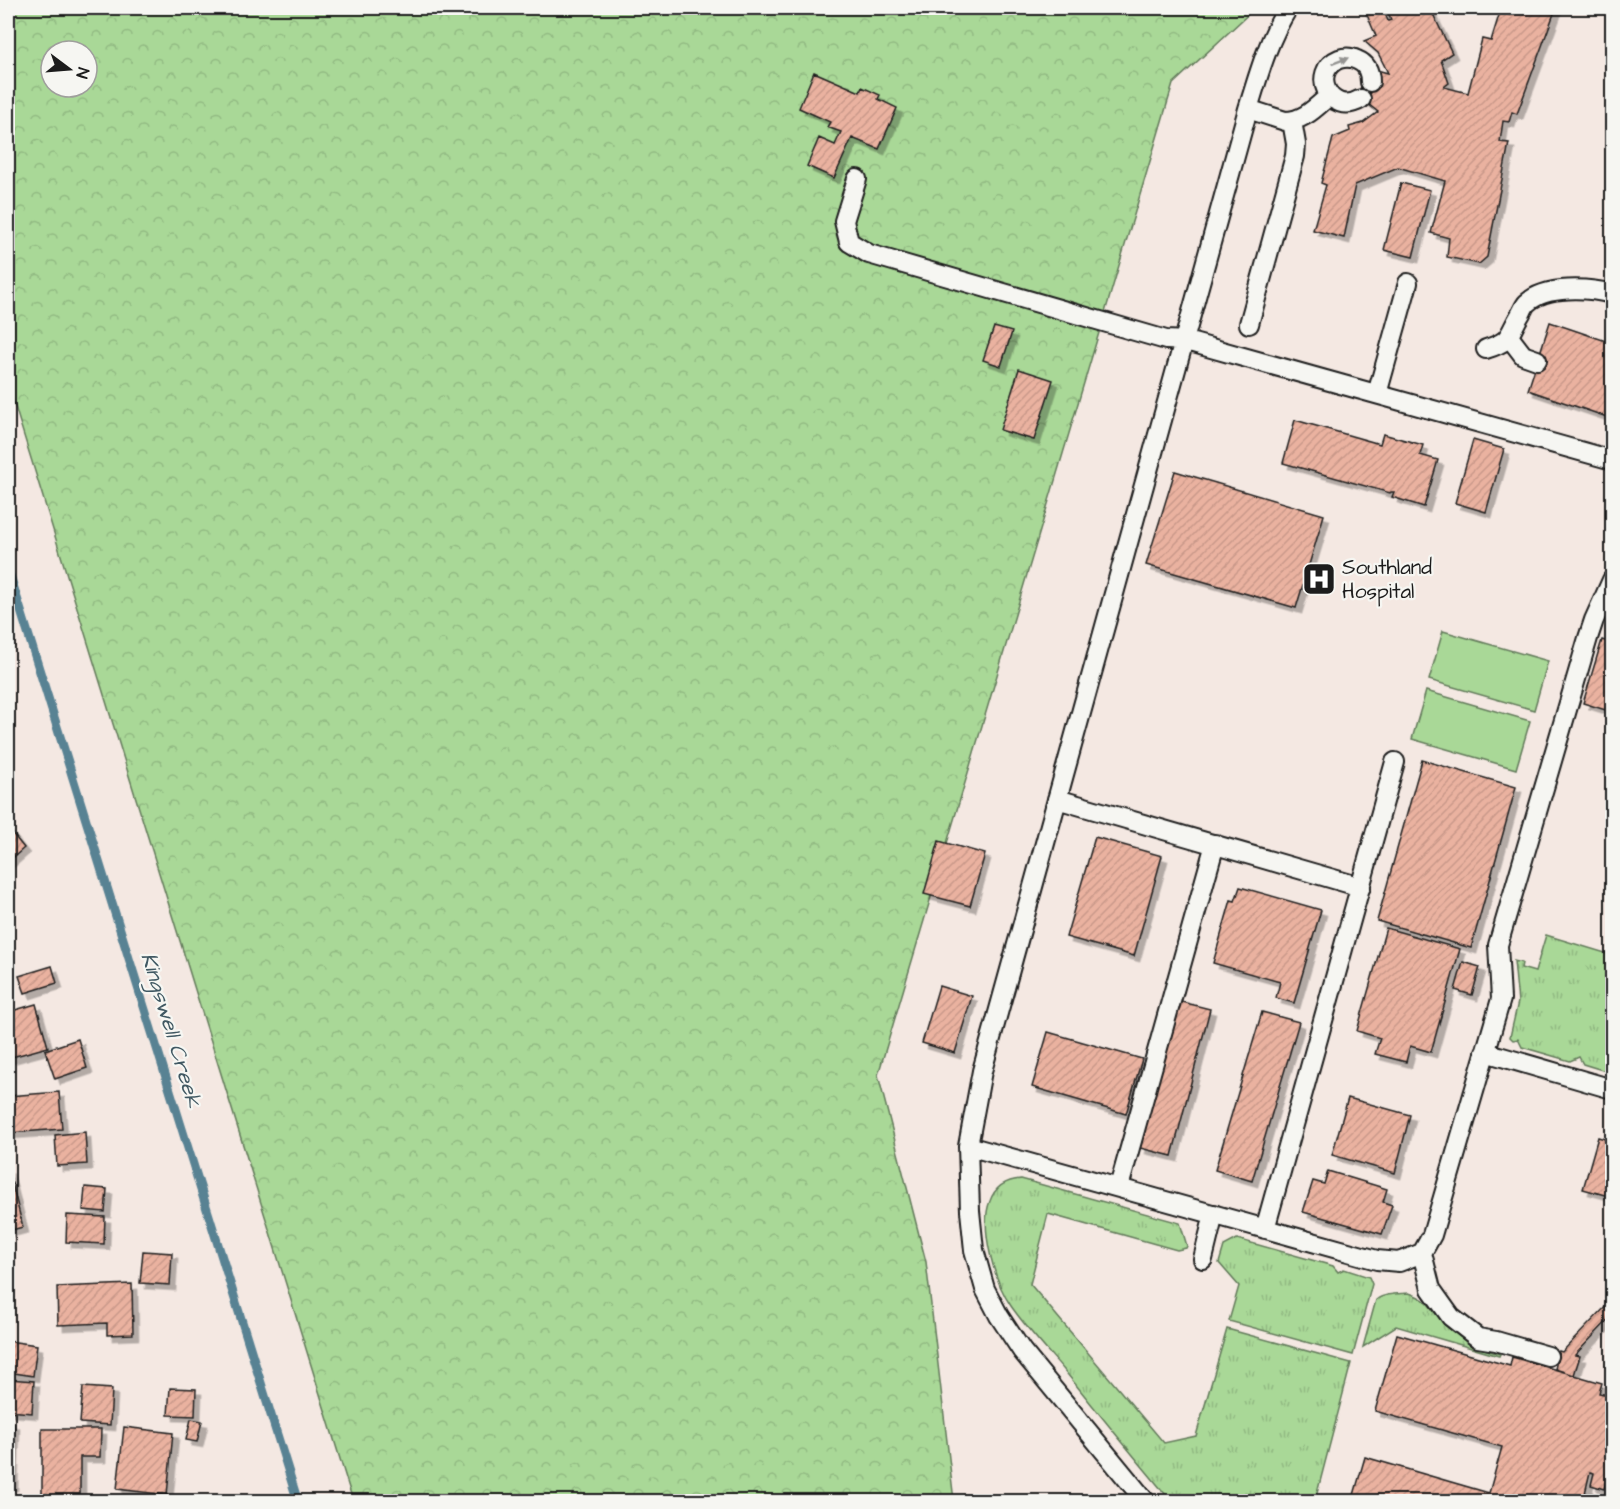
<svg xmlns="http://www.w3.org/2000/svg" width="1620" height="1509" font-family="'Architects Daughter',sans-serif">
  <defs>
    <pattern id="grass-tufts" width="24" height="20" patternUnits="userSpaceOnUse" patternTransform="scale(1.5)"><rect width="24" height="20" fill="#a9d897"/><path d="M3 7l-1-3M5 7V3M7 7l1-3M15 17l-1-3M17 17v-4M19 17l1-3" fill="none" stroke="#91b982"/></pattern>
    <pattern id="forest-crowns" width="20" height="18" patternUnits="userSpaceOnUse" patternTransform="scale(1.5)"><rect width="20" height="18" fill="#a9d897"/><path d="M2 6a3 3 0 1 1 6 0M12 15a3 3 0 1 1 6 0" fill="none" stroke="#91b982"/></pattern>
    <pattern id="building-hatch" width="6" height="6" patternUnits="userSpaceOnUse" patternTransform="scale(1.5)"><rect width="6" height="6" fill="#eab2a0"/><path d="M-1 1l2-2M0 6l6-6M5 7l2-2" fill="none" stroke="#c89889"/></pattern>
    <filter id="shadow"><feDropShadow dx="5.5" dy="5.5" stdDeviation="0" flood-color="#0004"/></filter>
  </defs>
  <rect width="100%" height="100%" fill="#f4e8e2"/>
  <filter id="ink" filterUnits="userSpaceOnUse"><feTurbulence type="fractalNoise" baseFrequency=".0167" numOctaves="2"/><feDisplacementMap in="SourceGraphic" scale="12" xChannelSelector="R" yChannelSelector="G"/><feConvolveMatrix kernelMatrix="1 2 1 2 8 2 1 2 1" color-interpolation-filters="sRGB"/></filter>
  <g filter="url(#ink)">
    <path fill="url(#grass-tufts)" stroke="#627a5a" stroke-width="1.5" d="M1546 935 1612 955V1073L1583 1064 1579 1057 1570 1061 1522 1047 1518 1039 1513 1040 1510 1037 1518 1002 1514 961 1522 963 1521 968 1535 972Z
      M1021 1179 1180 1223 1187 1246 1186 1248 1177 1250 1048 1214 1030 1284 1164 1443 1196 1436 1227 1329 1351 1363 1315 1501H1171C1135 1458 1099 1414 1064 1370 1046 1349 1027 1329 1011 1306 995 1283 979 1228 990 1201 995 1187 1006 1180 1021 1179Z
      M1237 1239 1333 1266 1338 1272 1344 1269 1369 1277 1372 1284 1353 1355 1229 1321 1239 1286 1219 1263 1224 1246Z
      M1409 1293C1429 1300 1428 1305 1440 1319 1457 1338 1476 1348 1500 1354L1499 1356 1396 1326 1363 1347 1376 1300C1385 1293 1399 1294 1409 1293Z"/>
    <path fill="url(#forest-crowns)" stroke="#627a5a" stroke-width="1.5" fill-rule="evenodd" d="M8 8H1255L1173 84 878 1075 926 1262 954 1501H353L8 384ZM51 51H87V87H51Z"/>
    <path fill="#a9d897" stroke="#627a5a" stroke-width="1.5" d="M1443 631 1548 661 1534 710 1429 680Z
      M1426 691 1530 721 1516 769 1412 739Z"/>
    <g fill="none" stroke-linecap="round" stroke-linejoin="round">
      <path stroke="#598293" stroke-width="9" d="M8 569 298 1502"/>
    </g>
    <path fill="url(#building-hatch)" stroke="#1c1c1c" stroke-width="1.5" filter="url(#shadow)" d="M1364 8H1383L1388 21 1391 20 1387 8H1430L1452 53 1441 60 1449 83 1444 87 1468 93 1482 39 1491 41 1500 12 1510 15 1514 8H1556L1517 114 1512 112 1509 122 1503 121 1500 142 1509 143 1487 257 1479 264 1447 257 1449 238 1431 233 1445 181 1398 167 1355 185 1344 238 1313 230 1326 185 1321 183 1333 138 1350 131 1349 127 1363 123 1378 112 1358 96 1363 80 1377 70 1388 73 1378 53 1364 41 1376 36Z
      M814 72 860 92 862 87 880 95 878 99 897 108 879 149 852 138 834 178 807 166 819 138 835 145 841 132 827 127 830 122 799 108Z
      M1401 183 1430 190 1413 257 1384 250Z
      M1550 322 1612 343V401L1607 417 1528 390Z
      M994 327 1012 332 1001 366 983 360Z
      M1019 369 1053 380 1034 440 1000 430Z
      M1295 420 1380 444 1383 434 1423 445 1420 455 1438 460 1424 507 1392 497 1394 492H1391L1390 493 1283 463Z
      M1473 440 1504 449 1486 512 1455 503Z
      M1175 471 1324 515 1296 608 1146 565Z
      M1602 640 1612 643V712L1583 703Z
      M1422 760 1516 787 1471 948 1377 921Z
      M8 828 24 848 8 862Z
      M1095 837 1162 856 1134 956 1066 937Z
      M939 841 985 854 970 906 924 894Z
      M1240 887 1321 910 1294 1003 1276 998 1280 982 1213 963 1231 900 1235 901Z
      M1386 928 1460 949 1431 1052 1410 1046 1406 1062 1375 1054 1380 1038 1357 1031Z
      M1463 962 1480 967 1472 995 1455 990Z
      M52 966 57 983 25 993 19 976Z
      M939 986 972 996 955 1053 922 1043Z
      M1178 1001 1210 1009 1172 1156 1140 1148Z
      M36 1004 48 1047 8 1058V1012Z
      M1262 1012 1299 1022 1252 1181 1215 1170Z
      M1048 1032 1142 1059 1126 1114 1032 1087Z
      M78 1039 87 1068 55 1079 45 1050Z
      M59 1092 62 1129 8 1133V1096Z
      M1348 1098 1410 1115 1395 1173 1332 1155Z
      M85 1132 87 1164 57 1166 55 1135Z
      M1598 1137 1612 1141V1197L1583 1189Z
      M8 1168 23 1227 8 1231Z
      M1328 1171 1387 1189 1383 1202 1392 1205 1382 1234 1303 1212 1313 1181 1324 1184Z
      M85 1187 107 1189 105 1212 83 1210Z
      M67 1215 105 1217 104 1244 66 1242Z
      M143 1251 172 1253 170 1285 140 1283Z
      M132 1284 133 1334 107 1335V1323L58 1325 57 1287Z
      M1612 1300V1316L1575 1355 1580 1356 1574 1375 1555 1369 1559 1351 1562 1352Z
      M1397 1334 1510 1366 1512 1357 1602 1383 1599 1393 1612 1396V1478L1607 1477 1604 1489 1591 1485 1594 1473 1590 1472 1583 1502H1352L1365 1457 1489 1493 1502 1447 1375 1411Z
      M8 1341 37 1345 33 1376 8 1372Z
      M9 1379 34 1381 32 1413 8 1411Z
      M83 1387 112 1389 110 1425 80 1423Z
      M170 1388 196 1389 195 1416 168 1415Z
      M191 1419 202 1421 197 1442 186 1440Z
      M8 1422 14 1423 12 1485H8Z
      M124 1427 173 1433 167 1495 117 1489Z
      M42 1429H101L100 1457H80V1499H42Z"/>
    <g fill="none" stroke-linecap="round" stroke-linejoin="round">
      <g stroke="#1c1c1c" stroke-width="22">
        <path id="lane" d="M1361 99C1329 118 1309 71 1339 59 1345 57 1351 57 1357 60 1367 64 1370 72 1370 82
          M1248 109 1285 121C1304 121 1316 107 1329 96
          M857 179 844 221 849 242 869 254 1166 340 1186 341 1612 460
          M1249 324 1295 156 1296 144 1292 121
          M1510 338 1523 355 1537 360
          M1486 349C1512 341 1507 337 1520 315 1522 312 1524 306 1527 303 1546 285 1589 288 1612 294
          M1377 394 1408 283
          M1057 799 1361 887
          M1485 1052 1612 1089
          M968 1146 1377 1260 1399 1262 1422 1253 1432 1235 1501 999 1498 945 1588 638 1594 620 1612 580
          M1119 1187 1215 844
          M1265 1229 1395 762
          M1422 1253 1431 1289 1451 1317 1478 1338 1496 1341 1548 1356
          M1203 1259 1214 1214
          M1146 1502 1022 1351 999 1316 985 1289 974 1250 970 1211 968 1146 982 1071 1248 109C1259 73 1268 40 1288 8"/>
      </g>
      <use href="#lane" stroke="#f6f6f2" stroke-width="18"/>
    </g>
    <defs><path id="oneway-solid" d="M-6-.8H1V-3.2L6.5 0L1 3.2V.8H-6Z" transform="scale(1.5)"/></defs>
    <use fill="#949492" href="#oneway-solid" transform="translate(1340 61) rotate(-21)"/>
  </g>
  <defs>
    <g id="hospital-square" transform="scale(1.725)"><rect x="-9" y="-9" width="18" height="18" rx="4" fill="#1c1c1c" stroke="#f6f6f2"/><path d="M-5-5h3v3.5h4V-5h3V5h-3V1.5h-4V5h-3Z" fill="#fff"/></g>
  </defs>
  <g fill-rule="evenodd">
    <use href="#hospital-square" x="1319" y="579"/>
  </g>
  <g text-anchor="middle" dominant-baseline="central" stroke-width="4.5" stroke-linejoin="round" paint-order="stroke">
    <g font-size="21" fill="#1c1c1c" stroke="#f6f6f2" text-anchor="start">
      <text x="1342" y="567">Southland<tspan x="1342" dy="24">Hospital</tspan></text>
    </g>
    <g font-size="22" font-style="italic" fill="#405862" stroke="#f6f6f2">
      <text transform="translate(171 1030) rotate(73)">Kingswell Creek</text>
    </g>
  </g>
  <rect width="1620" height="1509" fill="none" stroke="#f6f6f2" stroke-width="30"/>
  <rect x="15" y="15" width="1590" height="1479" fill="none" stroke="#1c1c1c" stroke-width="2" filter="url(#ink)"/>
  <g transform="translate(69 69) rotate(106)"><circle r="28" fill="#f6f6f2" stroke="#9f9f9c" stroke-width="1.5"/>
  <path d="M0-4.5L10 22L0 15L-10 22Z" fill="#1c1c1c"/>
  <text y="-9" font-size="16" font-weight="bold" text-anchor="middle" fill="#1c1c1c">N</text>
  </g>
</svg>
